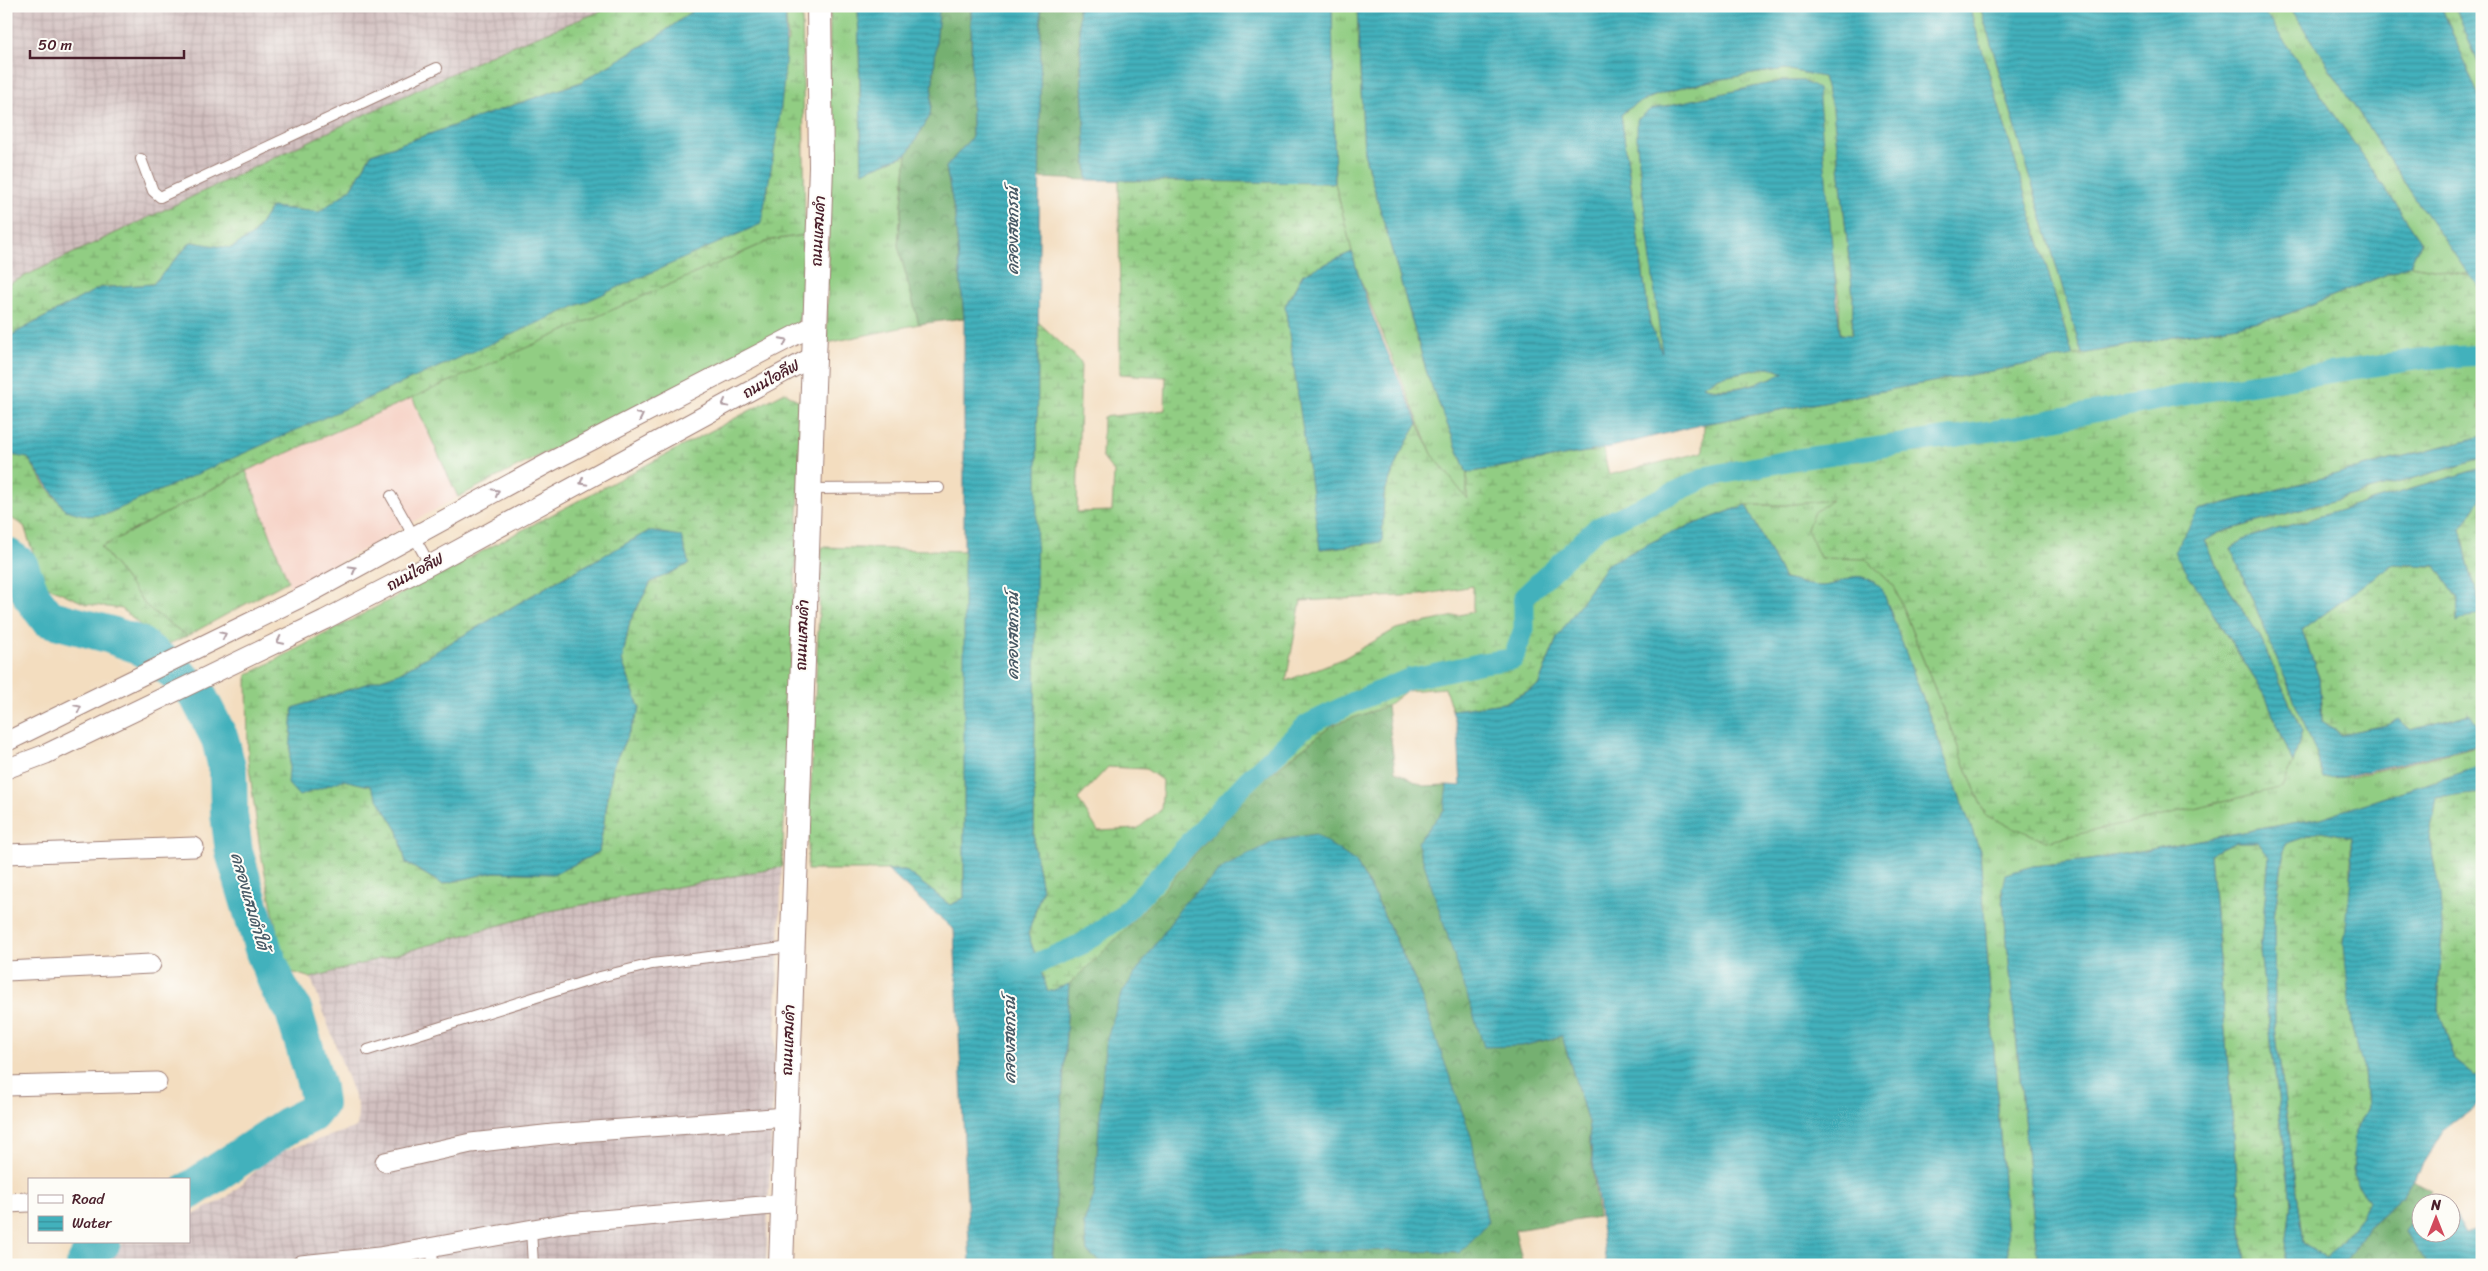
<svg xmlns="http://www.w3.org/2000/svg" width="2488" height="1271" font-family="Sriracha,'Playpen Sans Thai',sans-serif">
  <defs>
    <pattern id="industrial-grid" width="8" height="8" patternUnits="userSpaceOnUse" patternTransform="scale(1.25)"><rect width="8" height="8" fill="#d1bfbf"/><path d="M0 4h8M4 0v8" fill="none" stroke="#b5a4a4"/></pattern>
    <pattern id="grass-tufts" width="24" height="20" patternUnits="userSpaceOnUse" patternTransform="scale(1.25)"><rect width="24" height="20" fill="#91cd83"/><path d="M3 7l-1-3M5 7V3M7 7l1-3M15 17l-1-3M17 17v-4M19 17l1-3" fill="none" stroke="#78a66b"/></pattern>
    <pattern id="forest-crowns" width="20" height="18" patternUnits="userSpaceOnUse" patternTransform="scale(1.25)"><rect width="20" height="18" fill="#74b071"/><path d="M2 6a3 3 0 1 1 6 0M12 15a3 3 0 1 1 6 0" fill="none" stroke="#618f5d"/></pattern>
    <pattern id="wetland-marsh" width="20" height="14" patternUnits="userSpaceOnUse" patternTransform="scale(1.25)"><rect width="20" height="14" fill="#91cd83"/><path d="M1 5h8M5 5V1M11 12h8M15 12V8" fill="none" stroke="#78a66b"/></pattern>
    <pattern id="water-rules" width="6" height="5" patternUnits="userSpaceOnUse" patternTransform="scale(1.25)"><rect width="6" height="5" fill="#42b1bc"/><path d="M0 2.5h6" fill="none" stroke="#398f99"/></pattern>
  </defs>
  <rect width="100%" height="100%" fill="#fdfcf7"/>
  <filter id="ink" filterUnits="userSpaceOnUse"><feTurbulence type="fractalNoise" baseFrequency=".02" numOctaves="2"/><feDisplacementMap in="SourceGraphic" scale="10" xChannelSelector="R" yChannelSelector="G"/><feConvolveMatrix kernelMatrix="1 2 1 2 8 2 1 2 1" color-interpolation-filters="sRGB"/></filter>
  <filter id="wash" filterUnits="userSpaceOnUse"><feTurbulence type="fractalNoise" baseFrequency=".0096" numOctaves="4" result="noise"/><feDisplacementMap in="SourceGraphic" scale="20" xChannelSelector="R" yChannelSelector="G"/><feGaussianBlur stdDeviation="1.12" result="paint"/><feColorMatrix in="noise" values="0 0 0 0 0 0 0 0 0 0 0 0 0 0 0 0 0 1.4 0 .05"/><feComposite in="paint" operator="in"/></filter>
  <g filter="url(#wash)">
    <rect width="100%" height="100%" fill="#f3ddbf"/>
    <path fill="#f6d1c5" d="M412 397 458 497 291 589 246 471Z"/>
    <path fill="url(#industrial-grid)" d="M6 6H614L497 52 6 285Z
      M782 867 766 1265H97L99 1258 126 1242H189V1217L226 1198 274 1154 357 1127 358 1107 311 978 550 911Z"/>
    <path fill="url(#grass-tufts)" stroke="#6e7657" d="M830 6H858L862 172 907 154 898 245 919 324 827 343Z
      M1332 6H1357L1364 153 1428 377 1467 473V500L1432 454 1357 272 1335 183Z
      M1969 6H1980L2082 354 2073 356Z
      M2260 6H2289L2414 197 2469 275 2410 265 2421 241Z
      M2441 6H2455L2482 72V104Z
      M1785 69 1823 77 1833 109 1853 296 1852 335 1840 334 1839 299 1803 81H1781L1651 109 1637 145 1663 356 1650 324 1621 115C1651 86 1743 76 1785 69Z
      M805 235 806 306 796 326 458 497 412 397 771 240Z
      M1769 367 1785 373C1758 383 1730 394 1702 386L1718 377Z
      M2482 459V468L2247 538 2231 548 2317 755 2323 778 2351 777 2482 745V766L2320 818 2090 860 2033 866 2002 889 2038 1265H2009L1980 851 1882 589C1854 562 1845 587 1820 586 1808 586 1796 581 1784 579L1746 505H1785L1833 499 1866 559 1894 586 1985 815 2283 787 2293 763 2302 732 2259 635 2224 581 2205 541 2218 533Z
      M246 471 288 581 187 636 147 607 101 547Z"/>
    <path fill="url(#forest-crowns)" stroke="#5f684e" d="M939 6H971L972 137 946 167 955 216 964 318 919 324 898 245 907 154 930 116Z
      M1041 6H1078L1087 180 1039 178Z
      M1387 706 1395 771 1423 786 1447 785 1444 810 1418 842 1522 1046 1562 1036 1588 1122 1598 1217 1515 1230 1523 1265H1106L1159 1258 1381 1249 1459 1253 1417 985 1376 898 1356 862 1094 1195 1084 1223 1087 1251 1105 1265H1052L1069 984 1163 890 1256 785 1332 725Z
      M2413 1180 2432 1190 2423 1203 2420 1204V1208L2406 1233 2427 1265H2343L2368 1227 2404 1195Z"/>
    <path fill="url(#wetland-marsh)" stroke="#6e7657" fill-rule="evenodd" d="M614 6H699L657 37 581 82 371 154 352 188 319 212 271 207 253 235 231 249 191 242 153 284 99 288 6 338V285L497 52Z
      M785 6H802L805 235 771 240 246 471 101 547 147 607 187 636 164 646 122 609 86 604 44 585 24 526 6 515V458L11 455 28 458 46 486 65 510 788 42Z
      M1119 180 1335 183 1352 252 1303 274 1285 306 1321 549 1382 542 1384 494 1399 456 1418 423 1432 454 1467 499V473L1603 449 1609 475 1703 452 1704 424 2280 317 2410 265 2469 275 2482 288V375L2478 407 2482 414V436L2199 510 2213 614 2265 695 2293 763 2283 787 2190 810 2046 841 1985 815 1894 586 1866 559 1820 558 1807 529 1813 513 1832 500 1785 505H1746L1670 533 1557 638 1538 686 1504 703 1452 710 1445 688 1406 691 1387 706 1332 725 1256 785 1163 890 1102 953 1069 984 1048 993 1028 934 1042 890 1034 845 1036 320 1081 362 1077 512 1112 511 1114 472 1102 457 1103 417 1165 410 1166 377 1120 374ZM1473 586V612L1396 629 1344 658 1286 681 1301 601 1422 595ZM1108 767 1146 769 1163 781 1161 810 1137 829 1098 831 1078 799Z
      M785 392 803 404 782 867 550 911 311 978 285 970 260 849 248 759 247 675ZM649 531 689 564 651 582 630 621 622 661 640 709 613 766 599 852 555 874 494 872 442 884 406 863 398 831 370 785 343 780 291 745 293 708 399 673 548 586Z
      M2482 497V610L2468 564 2461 528Z
      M822 547 965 551 964 898 950 905 905 870H807Z
      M2393 564 2435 566 2458 599 2457 622 2482 611V729L2479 730 2470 714 2411 730 2398 719 2387 725 2341 734 2322 721 2319 678 2302 630Z
      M2482 793V1074L2475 1076 2455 1060 2438 1008 2442 929 2429 838 2437 797Z
      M2322 831 2351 837V1024L2364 1071 2367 1106 2355 1132 2353 1175 2369 1202 2361 1217 2327 1258 2304 1244 2275 1027 2274 917 2285 844Z
      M2236 842H2258L2269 857 2260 952 2291 1203 2284 1265H2245L2210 854Z"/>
    <path fill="url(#water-rules)" stroke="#466874" fill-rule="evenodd" d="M699 6H785C790 79 774 152 761 224L107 514 88 516 65 510 28 458 11 455 6 458V338L99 288 153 284 191 242 231 248 253 235 271 207 319 212 352 188 371 154 581 82 657 37Z
      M858 6H939V12L930 116 907 154 862 172Z
      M971 6H1041L1034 845 1042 890 1028 934 1048 992 1069 984 1052 1265H970L954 930 887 870H905L950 905 964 898V318L955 216 946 167 972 137Z
      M1078 6H1332L1335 183 1087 180Z
      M1357 6H1969L2073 356 1704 424 1603 449 1467 473 1428 377 1364 153ZM1785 69 1823 77 1833 109 1853 296 1852 335 1840 334 1818 89 1803 81H1781L1651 109 1637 120V145L1662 353 1650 324 1621 115C1650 86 1743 76 1785 69ZM1769 367 1784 373C1759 383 1729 395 1702 386L1718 377Z
      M1980 6H2260L2421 241 2410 265 2280 317 2082 354Z
      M2289 6H2441L2482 104V288L2469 275 2414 197Z
      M2455 6H2482V72Z
      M1352 252C1367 311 1395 368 1418 423L1399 456 1384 494 1382 542 1320 549 1285 306 1303 274Z
      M2482 436V459L2218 533 2205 541 2224 581 2259 635 2302 732 2293 763 2265 695 2174 552 2199 510Z
      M2482 468V497L2461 528 2468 564 2482 611 2457 623 2458 599 2435 566 2393 564 2302 630 2319 678 2322 721 2341 734 2387 725 2398 719 2411 730 2470 714 2479 729H2482V744L2343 777 2323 778 2317 755 2231 548 2247 538Z
      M1746 505 1784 579C1796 581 1808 586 1820 586 1845 587 1854 562 1882 589L1980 851 2009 1265H1606L1588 1122 1562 1036 1522 1046 1484 1047 1417 842 1444 810 1447 785 1461 786 1458 732 1452 710 1504 703 1538 686 1557 638 1607 564 1670 533Z
      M649 531 681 536 689 564 651 582 630 621 622 661 640 709 613 766 599 852 555 874 494 872 442 884 406 863 398 831 370 786 343 780 299 796 288 784 293 708 399 673 548 586Z
      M2482 766V793L2437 798 2429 838 2440 893 2442 929 2438 1008 2455 1060 2475 1076 2482 1074V1101L2445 1129 2404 1195 2368 1227 2343 1265H2284L2291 1203 2260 952 2269 857 2258 842H2236L2210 854 2245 1265H2038L2002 889 2005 874 2033 866 2090 860 2320 818ZM2322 831 2351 837 2352 868 2344 945 2351 1024 2364 1071 2367 1106 2355 1132 2353 1175 2369 1202 2361 1217 2327 1258 2304 1244 2275 1027 2274 917 2285 844Z
      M1315 834 1356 862 1376 898 1417 985 1471 1136 1488 1223 1460 1253C1342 1247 1222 1252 1105 1265L1087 1252 1084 1223 1094 1195 1105 1045 1121 994 1184 903 1224 867 1275 841Z
      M2420 1208V1234H2450L2451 1208 2465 1233 2482 1227V1265H2427L2406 1233Z"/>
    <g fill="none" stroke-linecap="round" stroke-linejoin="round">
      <path stroke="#42b1bc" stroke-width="21" d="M1012 974 1080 945 1121 917 1248 780 1307 725 1354 702 1409 679 1483 663 1513 659 1524 629V597L1597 528 1710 476 1798 459 1998 430 2206 391 2420 359 2482 355"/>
      <path stroke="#42b1bc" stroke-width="38" d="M6 556 19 565 32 597 48 618 111 635 139 645 173 670 197 694 220 739 228 772 229 814 234 852 264 952 279 988 293 1009 317 1088 319 1104 311 1114 287 1126 189 1191
        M85 1265 93 1249 102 1242"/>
    </g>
  </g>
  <g filter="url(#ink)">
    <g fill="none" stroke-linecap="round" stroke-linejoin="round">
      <g stroke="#9e7e75" stroke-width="12">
        <path id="service" d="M141 159 153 191 160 197 437 68
          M808 489 939 488
          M391 496 430 565
          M368 1050 600 977 652 964 791 947
          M531 1229 533 1265
          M432 1248 433 1265"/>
      </g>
      <g stroke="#9e7e75" stroke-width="21">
        <path id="minor" d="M6 742 310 593 552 461 813 326
          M6 769 46 754 324 620 430 565 814 356
          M6 854 194 847
          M6 971 151 964
          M6 1086 157 1082
          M385 1162 471 1143 553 1134 786 1117
          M6 1203 29 1202
          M301 1265 379 1257 567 1223 784 1204"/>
      </g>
      <g stroke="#9e7e75" stroke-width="26">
        <path id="tertiary" d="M781 1265 821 167 819 6"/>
      </g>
      <use href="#service" stroke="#fff" stroke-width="10"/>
      <use href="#minor" stroke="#fff" stroke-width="19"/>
      <use href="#tertiary" stroke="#fff" stroke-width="24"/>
    </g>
    <defs><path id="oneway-chevron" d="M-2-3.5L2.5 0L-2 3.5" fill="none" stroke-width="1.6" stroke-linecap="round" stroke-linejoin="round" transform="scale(1.25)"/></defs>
    <g stroke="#ae9aa0">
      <use href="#oneway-chevron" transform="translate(784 341) rotate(-27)"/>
      <use href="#oneway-chevron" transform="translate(725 404) rotate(151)"/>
      <use href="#oneway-chevron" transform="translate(640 416) rotate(-27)"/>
      <use href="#oneway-chevron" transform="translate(583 482) rotate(151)"/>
      <use href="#oneway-chevron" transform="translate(496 492) rotate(-29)"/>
      <use href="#oneway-chevron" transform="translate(353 569) rotate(-29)"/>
      <use href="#oneway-chevron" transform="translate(223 635) rotate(-26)"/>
      <use href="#oneway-chevron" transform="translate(280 641) rotate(154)"/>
      <use href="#oneway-chevron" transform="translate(78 708) rotate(-26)"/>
    </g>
  </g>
  <g text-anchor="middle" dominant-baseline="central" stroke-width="4" stroke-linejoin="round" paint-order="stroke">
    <g font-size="15" fill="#4a1f2b" stroke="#fdfcf7">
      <text transform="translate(818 231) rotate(-87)">ถนนแสมดำ</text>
      <text transform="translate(771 379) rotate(-29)">ถนนไอลีฟ</text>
      <text transform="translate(415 572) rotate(-28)">ถนนไอลีฟ</text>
      <text transform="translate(802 635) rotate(-88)">ถนนแสมดำ</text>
      <text transform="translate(788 1040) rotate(-88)">ถนนแสมดำ</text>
    </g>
    <g font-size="16" font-style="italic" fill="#475965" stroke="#fdfcf7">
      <text transform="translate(1012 231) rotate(-90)">คลองสหกรณ์</text>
      <text transform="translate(1012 636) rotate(-90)">คลองสหกรณ์</text>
      <text transform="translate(250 901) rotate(74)">คลองแสมดำใต้</text>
      <text transform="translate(1009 1040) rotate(-90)">คลองสหกรณ์</text>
    </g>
  </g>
  <rect width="2488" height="1271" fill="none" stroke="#fdfcf7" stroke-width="25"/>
  <rect x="28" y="1178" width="162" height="65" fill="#fdfcf7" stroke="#b5a4a5"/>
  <rect x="38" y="1195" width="25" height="8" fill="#ffffff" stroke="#b5a4a5"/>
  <text x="72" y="1204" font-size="15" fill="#4a1f2b">Road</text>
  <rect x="38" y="1216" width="25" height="15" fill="url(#water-rules)" stroke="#b5a4a5"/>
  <text x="72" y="1228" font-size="15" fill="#4a1f2b">Water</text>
  <g transform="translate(2436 1218)"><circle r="24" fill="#fdfcf7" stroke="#b5a4a5"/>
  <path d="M0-4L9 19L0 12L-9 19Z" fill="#d1495b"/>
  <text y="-8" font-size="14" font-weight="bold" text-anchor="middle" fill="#4a1f2b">N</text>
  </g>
  <path d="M30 50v8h154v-8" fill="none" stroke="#4a1f2b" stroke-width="2.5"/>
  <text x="38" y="50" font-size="15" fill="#4a1f2b" stroke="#fdfcf7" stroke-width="4" paint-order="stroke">50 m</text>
</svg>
